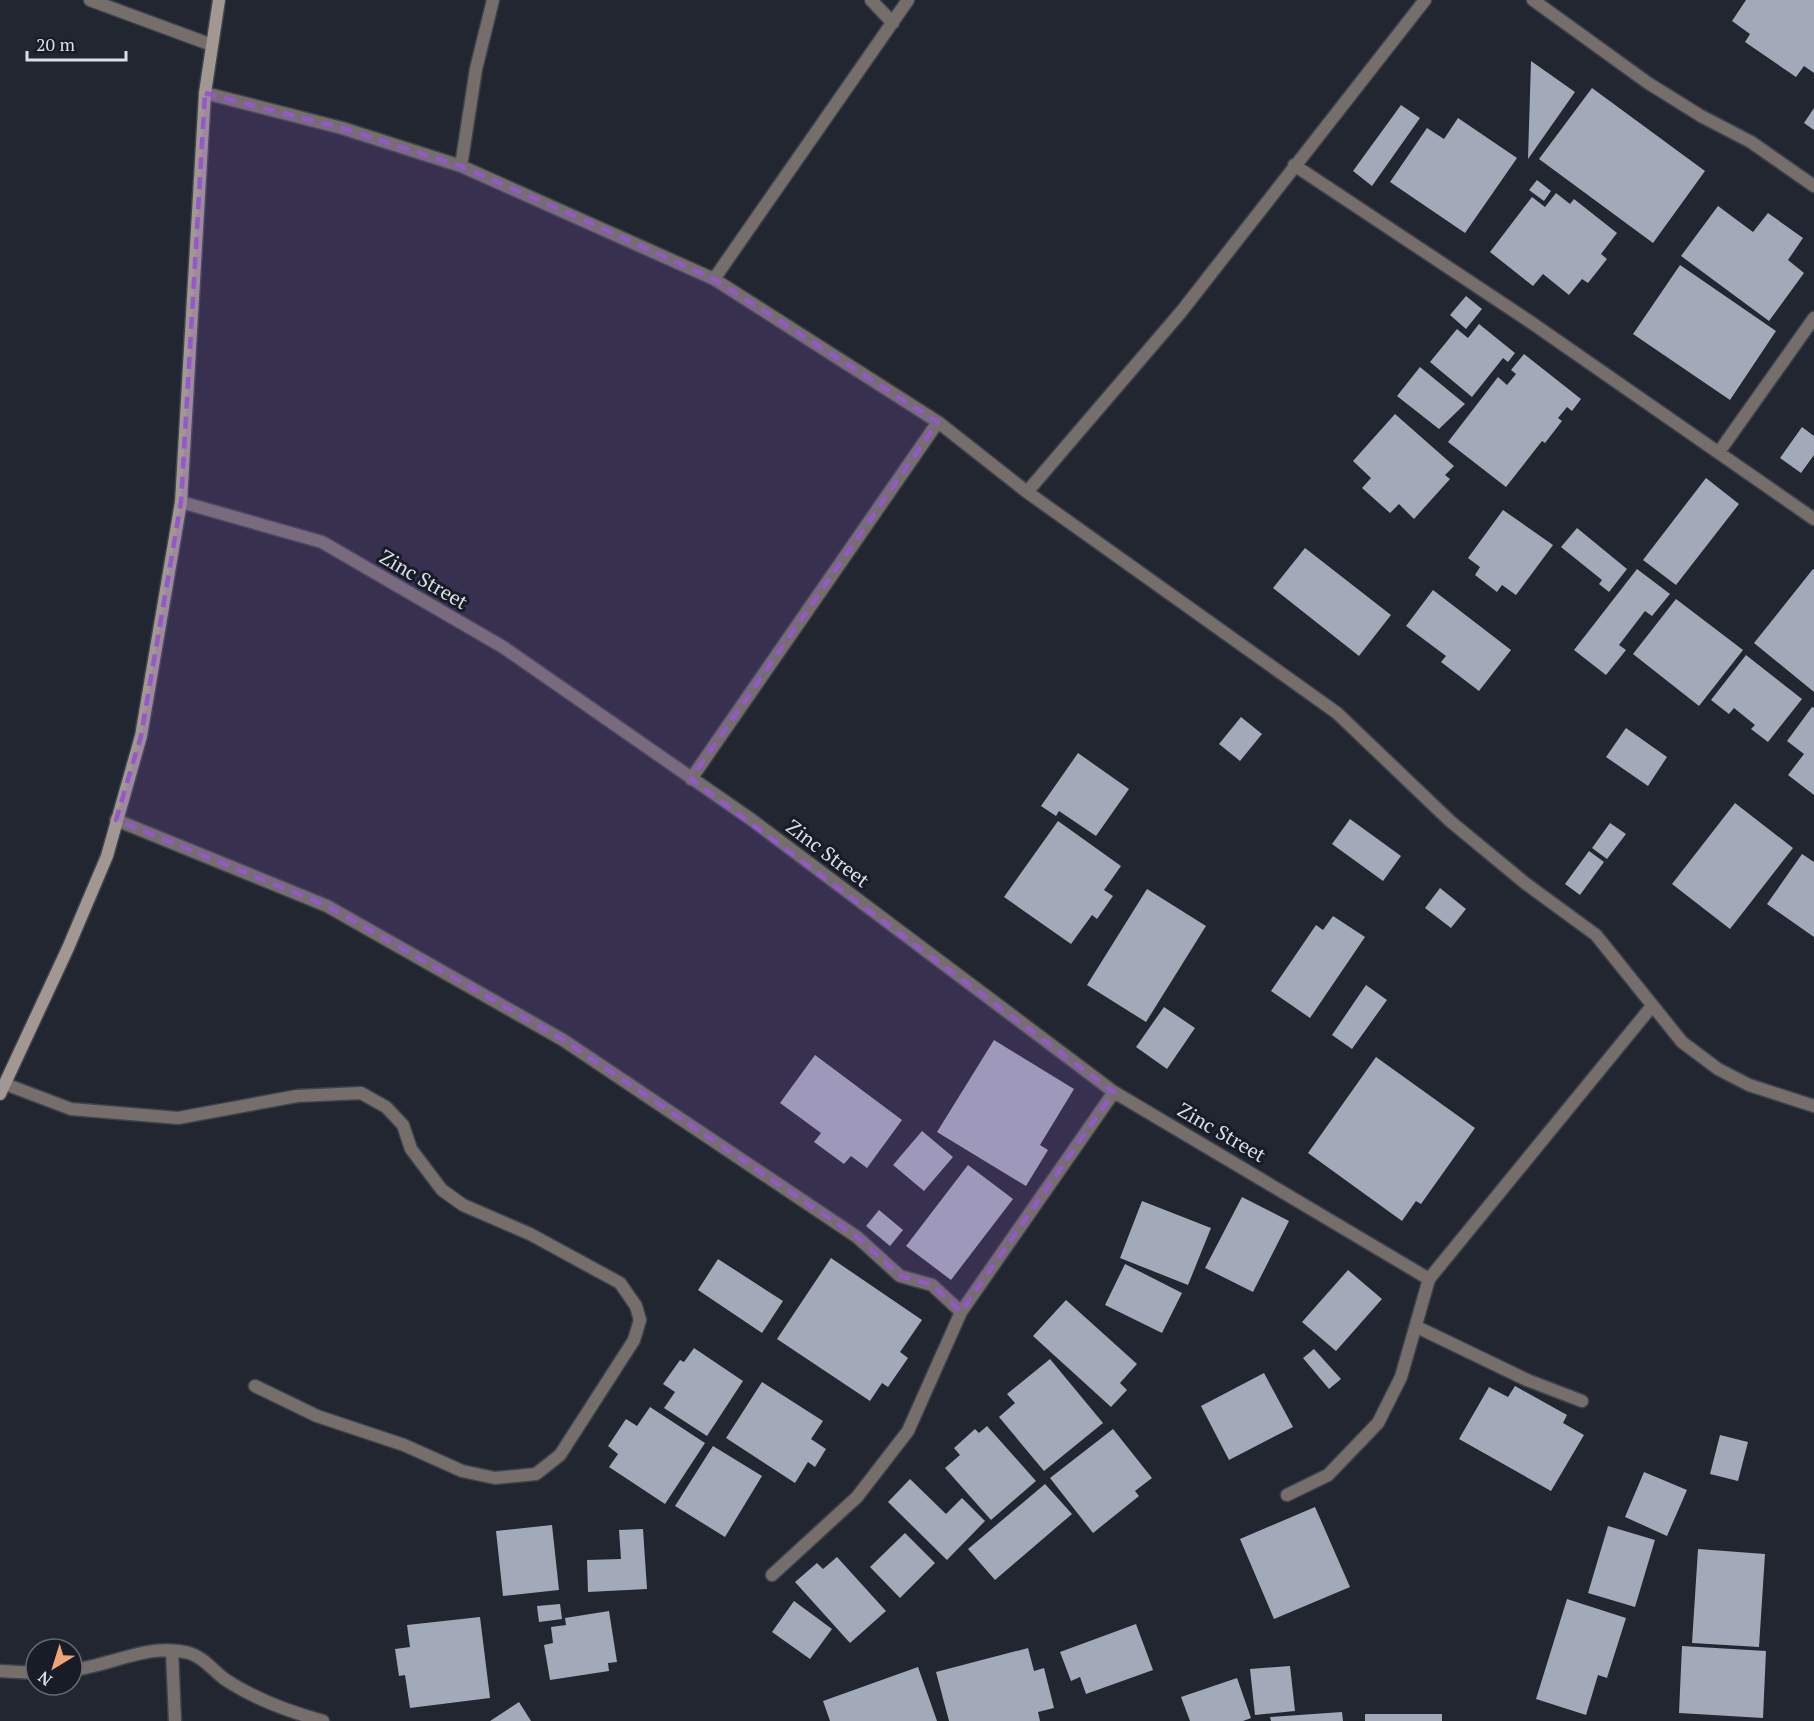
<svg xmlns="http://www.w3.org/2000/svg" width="1814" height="1721" font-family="'PT Serif',serif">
  <rect width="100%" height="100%" fill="#212631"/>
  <path fill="#a2a9b8" d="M1746 0H1814V73L1804 66 1796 77 1745 42 1750 34 1732 21Z
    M1531 61 1575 92 1528 159Z
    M1592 88 1705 171 1653 243 1539 159Z
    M1401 105 1420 118 1372 186 1353 171Z
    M1814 108V130L1804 123Z
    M1458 118 1517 158 1465 233 1390 182 1427 128 1444 139Z
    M1537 180 1551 191 1544 201 1529 190Z
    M1556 193 1570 204 1574 199 1617 233 1601 254 1607 259 1588 283 1582 279 1569 295 1543 274 1533 286 1490 252 1532 197 1545 207Z
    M1718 206 1753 232 1768 213 1803 238 1788 260 1804 273 1769 321 1681 256Z
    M1680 265 1776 331 1730 400 1633 334Z
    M1466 296 1482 309 1466 329 1450 315Z
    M1479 324 1515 353 1508 362 1503 358 1472 397 1430 362 1457 329 1468 338Z
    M1524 354 1581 399 1572 411 1567 407 1558 418 1562 421 1545 443 1542 441 1506 487 1448 442 1498 377 1507 385 1516 374 1511 370Z
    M1420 367 1465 404 1439 429 1397 396Z
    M1395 414 1454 466 1445 475 1450 479 1414 519 1399 504 1390 513 1362 488 1371 478 1353 461Z
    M1802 427 1814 436V455L1801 473 1780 458Z
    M1706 478 1739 504 1676 585 1643 560Z
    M1503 510 1553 545 1516 595 1502 585 1497 592 1475 575 1480 567 1468 558Z
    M1577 528 1627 569 1609 592 1599 584 1602 580 1561 547Z
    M1305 548 1391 615 1359 656 1273 588Z
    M1637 569 1670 594 1652 616 1645 611 1619 645 1626 650 1606 675 1574 650Z
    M1813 569 1814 570V692L1754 643Z
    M1433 590 1511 650 1479 691 1441 662 1446 656 1406 626Z
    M1676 599 1743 650 1699 706 1633 654Z
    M1746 655 1802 699 1768 742 1751 729 1755 725 1734 708 1729 714 1711 700Z
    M1812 707 1814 708V795L1788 775 1804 754 1787 741Z
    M1241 717 1262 734 1240 761 1219 744Z
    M1626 728 1667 757 1648 786 1606 757Z
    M1078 753 1129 789 1096 836 1059 811 1056 816 1041 806Z
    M1735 803 1793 848 1730 929 1672 884Z
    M1350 819 1401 856 1383 881 1332 844Z
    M1058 821 1121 866 1104 890 1113 896 1097 919 1092 915 1071 944 1004 897Z
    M1610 823 1626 834 1607 859 1592 848Z
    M1589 851 1604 862 1580 895 1565 884Z
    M1802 854 1814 862V937L1767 904Z
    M1440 888 1466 909 1451 928 1425 908Z
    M1147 889 1206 926 1146 1022 1087 985Z
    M1333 916 1365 937 1310 1018 1271 991 1316 925 1323 930Z
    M1366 985 1387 1000 1352 1049 1332 1035Z
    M1164 1007 1195 1028 1167 1069 1136 1047Z
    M994 1040 1074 1089 1040 1145 1048 1150 1026 1186 937 1132Z
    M815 1055 902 1120 867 1168 851 1156 844 1164 814 1142 821 1133 780 1103Z
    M1376 1057 1475 1128 1421 1204 1416 1201 1402 1221 1308 1153Z
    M922 1131 953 1157 924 1191 893 1165Z
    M968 1165 1013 1199 951 1280 906 1246Z
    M1242 1197 1289 1221 1253 1292 1205 1268Z
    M1142 1201 1211 1228 1188 1285 1120 1258Z
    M879 1210 903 1230 890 1246 866 1226Z
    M831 1258 922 1320 900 1352 908 1358 888 1387 882 1383 870 1401 777 1339Z
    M718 1259 783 1301 762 1333 698 1290Z
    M1125 1264 1182 1293 1162 1333 1105 1305Z
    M1348 1270 1382 1299 1336 1351 1302 1322Z
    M1066 1300 1137 1364 1120 1383 1127 1390 1111 1407 1033 1336Z
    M694 1348 743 1381 707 1436 664 1408 675 1392 663 1384 680 1360 684 1362Z
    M1314 1349 1341 1379 1329 1389 1303 1358Z
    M1050 1359 1103 1423 1044 1471 999 1417 1015 1403 1007 1394Z
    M1264 1373 1293 1427 1229 1460 1201 1406Z
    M762 1382 823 1421 811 1439 826 1449 815 1467 808 1462 795 1483 726 1438Z
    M1515 1386 1567 1415 1563 1423 1584 1435 1551 1491 1459 1439 1489 1387 1508 1397Z
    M650 1407 705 1443 665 1504 609 1467 618 1454 608 1446 626 1419 637 1426Z
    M987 1426 1036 1481 991 1520 945 1468 960 1455 954 1448 975 1429 979 1433Z
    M1113 1429 1152 1478 1135 1491 1139 1496 1093 1533 1050 1478Z
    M1720 1435 1748 1442 1738 1481 1710 1474Z
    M713 1446 762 1476 725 1537 675 1506Z
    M1644 1472 1687 1490 1667 1536 1625 1517Z
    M910 1479 946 1514 962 1498 985 1521 947 1560 888 1502Z
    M1045 1484 1072 1514 995 1580 968 1549Z
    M1315 1507 1350 1587 1274 1619 1240 1539Z
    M552 1525 559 1590 503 1596 496 1531Z
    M1608 1526 1655 1540 1635 1607 1588 1593Z
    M643 1529 647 1589 588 1592 587 1560 621 1559 619 1530Z
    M905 1533 935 1563 900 1598 870 1567Z
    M1698 1549 1765 1554 1759 1647 1692 1643Z
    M837 1557 886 1611 850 1643 795 1582 817 1563 823 1569Z
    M1567 1599 1626 1618 1607 1678 1598 1675 1586 1715 1536 1699Z
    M794 1601 832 1629 810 1659 772 1632Z
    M560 1604 562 1619 539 1622 537 1606Z
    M609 1611 617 1662 608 1663 609 1671 550 1680 544 1645 553 1643 551 1627 566 1625 565 1618Z
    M480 1617 490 1698 410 1708 405 1675 399 1676 395 1649 410 1647 407 1625Z
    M1136 1624 1153 1670 1086 1694 1080 1677 1071 1681 1060 1652Z
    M1682 1646 1766 1651 1763 1718 1679 1713Z
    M1028 1648 1034 1671 1044 1668 1054 1708 1038 1712 1040 1721H949L936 1672Z
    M1290 1666 1295 1711 1255 1715 1250 1669Z
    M918 1667 937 1721H830L823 1701Z
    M1237 1678 1251 1718 1243 1721H1190L1181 1697Z
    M519 1702 531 1721H490Z
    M1342 1712 1343 1721H1271L1270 1717Z
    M1365 1714H1442V1721H1365Z"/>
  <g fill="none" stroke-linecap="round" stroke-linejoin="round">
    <g stroke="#3f434e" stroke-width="15">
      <path id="street" d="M90 0 212 45
        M871 0 893 23
        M1533 0 1648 83 1701 116 1751 142 1814 186
        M205 93 342 128 461 166 714 279 938 422 1027 492 1337 713 1450 821 1525 883 1596 935 1682 1042 1718 1069 1749 1085 1814 1106
        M1294 165 1529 321 1814 519
        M461 166 476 69 493 0
        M714 279 908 0
        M1719 452 1814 318
        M1027 492 1181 312 1425 0
        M181 502 322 542 503 647 752 820 1114 1092 1429 1279
        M691 779 938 422
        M116 820 327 906 563 1040 857 1237 900 1276 932 1285 961 1312 1114 1092
        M5 1084 71 1109 178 1118 297 1096 361 1093 386 1107 403 1125 411 1149 442 1190 463 1205 530 1234 620 1283 636 1306 640 1320 634 1340 560 1455 536 1474 495 1478 462 1471 404 1445 317 1416 255 1386
        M1417 1327 1527 1380 1582 1401
        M1287 1495 1328 1475 1378 1423 1401 1377 1429 1279 1652 1006
        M772 1575 857 1497 908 1431 961 1312
        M172 1651 175 1721
        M72 1670C110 1666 150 1642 189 1653 204 1657 214 1672 226 1680 255 1699 290 1712 323 1721
        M0 1671 36 1673"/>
    </g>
    <g stroke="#3f434e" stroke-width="15">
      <path id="secondary" d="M0 1094 68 948 107 856 141 736 181 502 205 93 219 0"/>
    </g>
    <use href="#street" stroke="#756e6b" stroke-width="12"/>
    <use href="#secondary" stroke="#a29792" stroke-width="12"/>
  </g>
  <path fill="#9358c9" fill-opacity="0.2" stroke="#9358c9" stroke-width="4.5" stroke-dasharray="12 8" stroke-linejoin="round" d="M205 93 342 128 461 166 571 214 714 279 938 422 691 779 1114 1092 961 1312 932 1285 900 1276 857 1237 563 1040 327 906 116 820 141 736 181 502Z"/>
  <g text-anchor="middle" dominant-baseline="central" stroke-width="6" stroke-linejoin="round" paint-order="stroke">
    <g font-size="20" fill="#dadee6" stroke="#181c27">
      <text transform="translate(424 579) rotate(30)">Zinc Street</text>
      <text transform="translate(828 853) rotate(37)">Zinc Street</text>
      <text transform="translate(1222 1132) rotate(30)">Zinc Street</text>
    </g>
  </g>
  <g transform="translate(54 1667) rotate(218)"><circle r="28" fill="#181c27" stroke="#666a73" stroke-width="1.5"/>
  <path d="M0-4.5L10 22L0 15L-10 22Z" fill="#efa378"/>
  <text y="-9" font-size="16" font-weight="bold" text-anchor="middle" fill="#dadee6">N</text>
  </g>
  <path d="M27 51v9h99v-9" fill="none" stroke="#dadee6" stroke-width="3"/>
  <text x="36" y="51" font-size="18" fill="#dadee6" stroke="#181c27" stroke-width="4.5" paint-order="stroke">20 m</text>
</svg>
